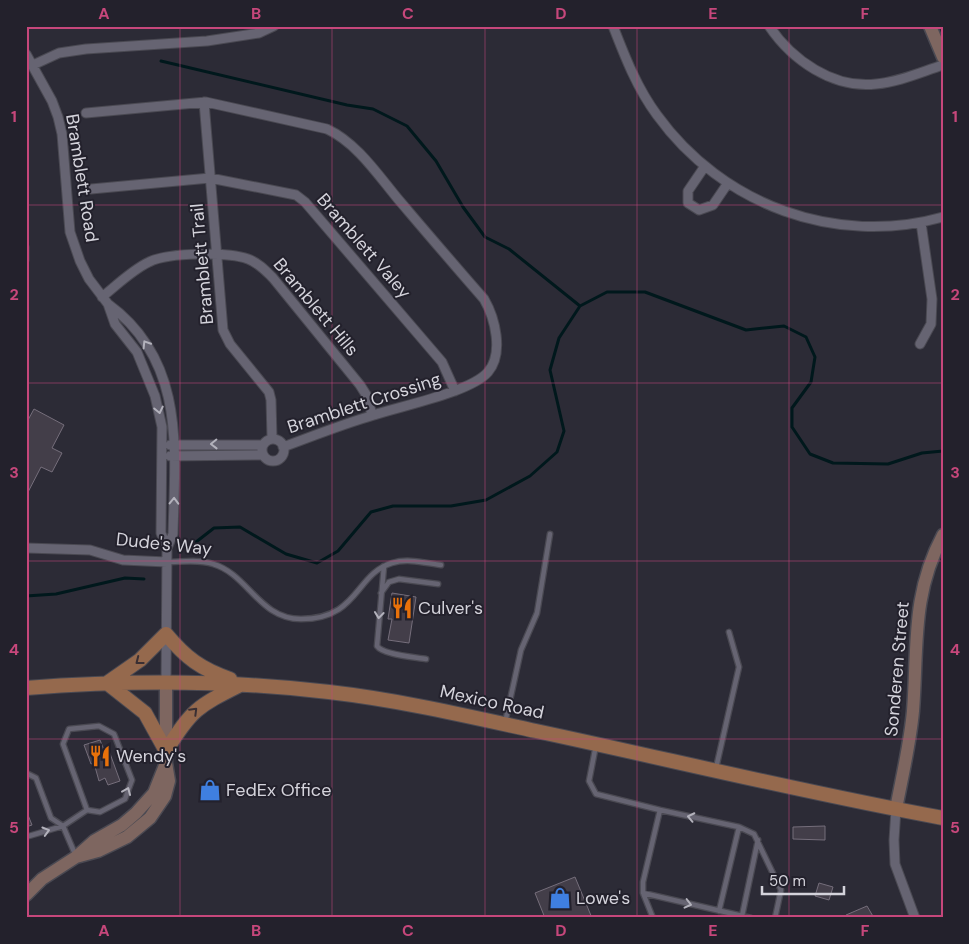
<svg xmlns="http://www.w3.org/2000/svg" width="969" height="944" font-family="'DM Sans',sans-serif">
  <rect width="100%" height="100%" fill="#2c2b36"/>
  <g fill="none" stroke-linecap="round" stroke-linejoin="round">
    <path stroke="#00181c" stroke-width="3" d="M161 61 347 105 373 109 407 126 436 161 463 207 485 237 509 249 580 306
      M196 542 214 528 240 527 286 554 317 563 338 551 371 512 393 506H451L486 500 530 476 557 452 564 431 550 370 559 338 580 306 607 292H645L746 330 784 326 806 337 815 357 811 382 792 408V427L810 454 833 463 888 464 922 453 943 451
      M26 596 56 594 125 578 144 579"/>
  </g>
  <path fill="#433e49" stroke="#756e7b" d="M34 409 64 425 52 448 62 453 52 472 41 467 26 496V419L28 420Z
    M392 593 416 597 409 643 388 640 392 619H388Z
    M100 740 104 750 108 748 120 781 108 785 105 778 99 781 94 763 91 764 84 745Z
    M26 810 32 825 26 827Z
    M825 826V840L793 839V827Z
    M575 877 592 918H545L535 893Z
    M819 883 833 887 829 900 815 896Z
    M867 906 874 918H847L846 915Z"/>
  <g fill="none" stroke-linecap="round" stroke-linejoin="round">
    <g stroke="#4a4952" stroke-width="7">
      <path id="lane" d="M26 247V260
        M167 562C182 562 199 559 213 564 248 574 259 619 301 619 359 619 355 574 392 563 408 558 425 563 441 565
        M384 566 377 646C383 655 415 657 426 659
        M381 593 389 582 399 579 438 584
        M505 723 521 650 537 613 550 534
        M596 745 589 781 596 794 660 810
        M716 768 739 667 729 632
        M26 773 36 778 51 818 63 826 75 854
        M29 836 63 826 87 810 100 812 125 799 132 780 114 734 99 726 69 729 63 744 87 810
        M643 893 653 918
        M719 911 739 827
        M742 916 758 840
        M751 918 643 893V882L660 810 739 827 754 834 781 890 775 918"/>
    </g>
    <g stroke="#4a4952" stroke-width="11">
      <path id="street" d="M613 26C625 57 637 88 657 115 722 205 836 247 943 217
        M769 26C792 60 833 89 876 84 899 82 921 72 943 65
        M26 54 52 101 58 117 62 134 70 232 80 261 89 279 108 304 115 324 137 352 155 396 162 427 161 533 167 548
        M33 65 59 53 86 49 207 41 259 33 274 26
        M204 102 223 330 230 344 269 392 271 400 272 438
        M86 113 206 102 327 129C357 143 378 175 398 199 427 233 455 266 484 299 495 318 504 353 488 372 471 392 401 406 374 415 343 424 313 436 283 447
        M705 166 688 191V203L699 210 713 205 728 183
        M91 189 210 178 296 195 305 202 442 362 455 391
        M102 297C117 285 132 270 149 262 169 252 228 252 248 259 259 263 266 271 273 278L360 385 367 396 372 415
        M108 304C186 361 175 449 173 534L167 548 166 682
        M920 344 931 324 932 299 921 223
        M262 450a11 11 0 1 1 22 0a11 11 0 1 1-22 0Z
        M170 445H262
        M170 456 262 455
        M26 548 90 550 123 560 167 562
        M896 809 894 840 895 864 915 918"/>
    </g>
    <g stroke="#4a4952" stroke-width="15">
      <path id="secondary" d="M930 26 943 57
        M896 809C902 777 910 744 913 711 918 647 911 595 943 535
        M76 857 98 851 127 837 150 818 165 796 169 781 166 763V682
        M26 895 42 879 76 857 94 841 122 825 136 813 154 793 166 763"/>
    </g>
    <g stroke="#4a4952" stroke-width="16">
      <path id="primary" d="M107 683 145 713 166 751C191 710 198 706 240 685
        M107 683 140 660 166 634C186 658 201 669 230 679
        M26 688C128 680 228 680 329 692 399 700 467 716 536 731 672 760 806 793 943 818"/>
    </g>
    <use href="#lane" stroke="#666472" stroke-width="4.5"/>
    <use href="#street" stroke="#666472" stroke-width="9"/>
    <use href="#secondary" stroke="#7e6660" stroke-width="12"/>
    <use href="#primary" stroke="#95694d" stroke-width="14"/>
  </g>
  <defs><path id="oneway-chevron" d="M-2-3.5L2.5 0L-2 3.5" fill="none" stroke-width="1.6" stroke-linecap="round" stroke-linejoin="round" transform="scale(1.25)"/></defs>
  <g stroke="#b3b2bc">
    <use href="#oneway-chevron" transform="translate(146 344) rotate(-122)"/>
    <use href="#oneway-chevron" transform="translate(159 410) rotate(78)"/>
    <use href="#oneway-chevron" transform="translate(214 444) rotate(179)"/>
    <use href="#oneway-chevron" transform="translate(174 501) rotate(-89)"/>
    <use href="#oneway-chevron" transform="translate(379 615) rotate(96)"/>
    <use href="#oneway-chevron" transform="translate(127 791) rotate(-67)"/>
    <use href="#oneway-chevron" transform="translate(691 817) rotate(-168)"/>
    <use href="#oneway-chevron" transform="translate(46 831) rotate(-16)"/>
    <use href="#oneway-chevron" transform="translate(688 904) rotate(14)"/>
  </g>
  <g stroke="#3a2f33">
    <use href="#oneway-chevron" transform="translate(139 661) rotate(142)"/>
    <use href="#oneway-chevron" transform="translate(194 711) rotate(-45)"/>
  </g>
  <path fill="none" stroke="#c6477b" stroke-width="1" stroke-opacity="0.55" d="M180 26V918M332 26V918M485 26V918M637 26V918M789 26V918M26 205H943M26 383H943M26 561H943M26 739H943"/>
  <defs>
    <g id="restaurant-bare" transform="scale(1.725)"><path d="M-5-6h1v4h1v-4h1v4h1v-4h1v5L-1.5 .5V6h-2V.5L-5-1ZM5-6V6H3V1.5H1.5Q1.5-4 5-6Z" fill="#e8710a" stroke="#23212c" stroke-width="2.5" paint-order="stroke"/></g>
    <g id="shop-bare" transform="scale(1.725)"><path d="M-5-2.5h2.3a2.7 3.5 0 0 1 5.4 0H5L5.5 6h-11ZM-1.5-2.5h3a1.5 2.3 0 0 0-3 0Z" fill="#3f7fe0" stroke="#23212c" stroke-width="2.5" paint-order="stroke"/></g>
  </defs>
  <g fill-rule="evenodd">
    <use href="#restaurant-bare" x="402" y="608"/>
    <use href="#restaurant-bare" x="100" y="756"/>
    <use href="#shop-bare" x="210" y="790"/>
    <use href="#shop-bare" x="560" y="898"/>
  </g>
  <g text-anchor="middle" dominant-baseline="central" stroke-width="4" stroke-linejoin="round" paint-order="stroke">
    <g font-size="18" fill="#d4d3db" stroke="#23212c">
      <text transform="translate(82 178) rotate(81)">Bramblett Road</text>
      <text transform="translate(364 246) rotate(49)">Bramblett Valey</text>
      <text transform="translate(202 264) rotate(-95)">Bramblett Trail</text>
      <text transform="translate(316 307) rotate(50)">Bramblett Hills</text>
      <text transform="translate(364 403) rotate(-18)">Bramblett Crossing</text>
      <text transform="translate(164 544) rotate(6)">Dude's Way</text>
      <text transform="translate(897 669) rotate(-85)">Sonderen Street</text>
      <text transform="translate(492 702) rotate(12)">Mexico Road</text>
    </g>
    <g font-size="18" fill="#d4d3db" stroke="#23212c" text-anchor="start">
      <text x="418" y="608">Culver's</text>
      <text x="116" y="756">Wendy's</text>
      <text x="226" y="790">FedEx Office</text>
      <text x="576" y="898">Lowe's</text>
    </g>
  </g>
  <rect width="969" height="944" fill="none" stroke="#23212c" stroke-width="55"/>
  <path d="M762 886v8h82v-8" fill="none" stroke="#d4d3db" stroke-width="2.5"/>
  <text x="769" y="886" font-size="15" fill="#d4d3db" stroke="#23212c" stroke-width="4" paint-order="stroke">50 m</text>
  <rect x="28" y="28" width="914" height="888" fill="none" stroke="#c6477b" stroke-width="2"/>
  <g font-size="16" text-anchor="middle" font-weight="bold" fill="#c6477b">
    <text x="104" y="19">A</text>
    <text x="256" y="19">B</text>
    <text x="408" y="19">C</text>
    <text x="561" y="19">D</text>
    <text x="713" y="19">E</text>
    <text x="865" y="19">F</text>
    <text x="14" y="122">1</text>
    <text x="955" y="122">1</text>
    <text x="14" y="300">2</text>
    <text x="955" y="300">2</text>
    <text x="14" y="478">3</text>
    <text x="955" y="478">3</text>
    <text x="14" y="655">4</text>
    <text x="955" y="655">4</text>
    <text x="14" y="833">5</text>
    <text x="955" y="833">5</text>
    <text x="104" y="936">A</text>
    <text x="256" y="936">B</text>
    <text x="408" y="936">C</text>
    <text x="561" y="936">D</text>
    <text x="713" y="936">E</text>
    <text x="865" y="936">F</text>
  </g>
</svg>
